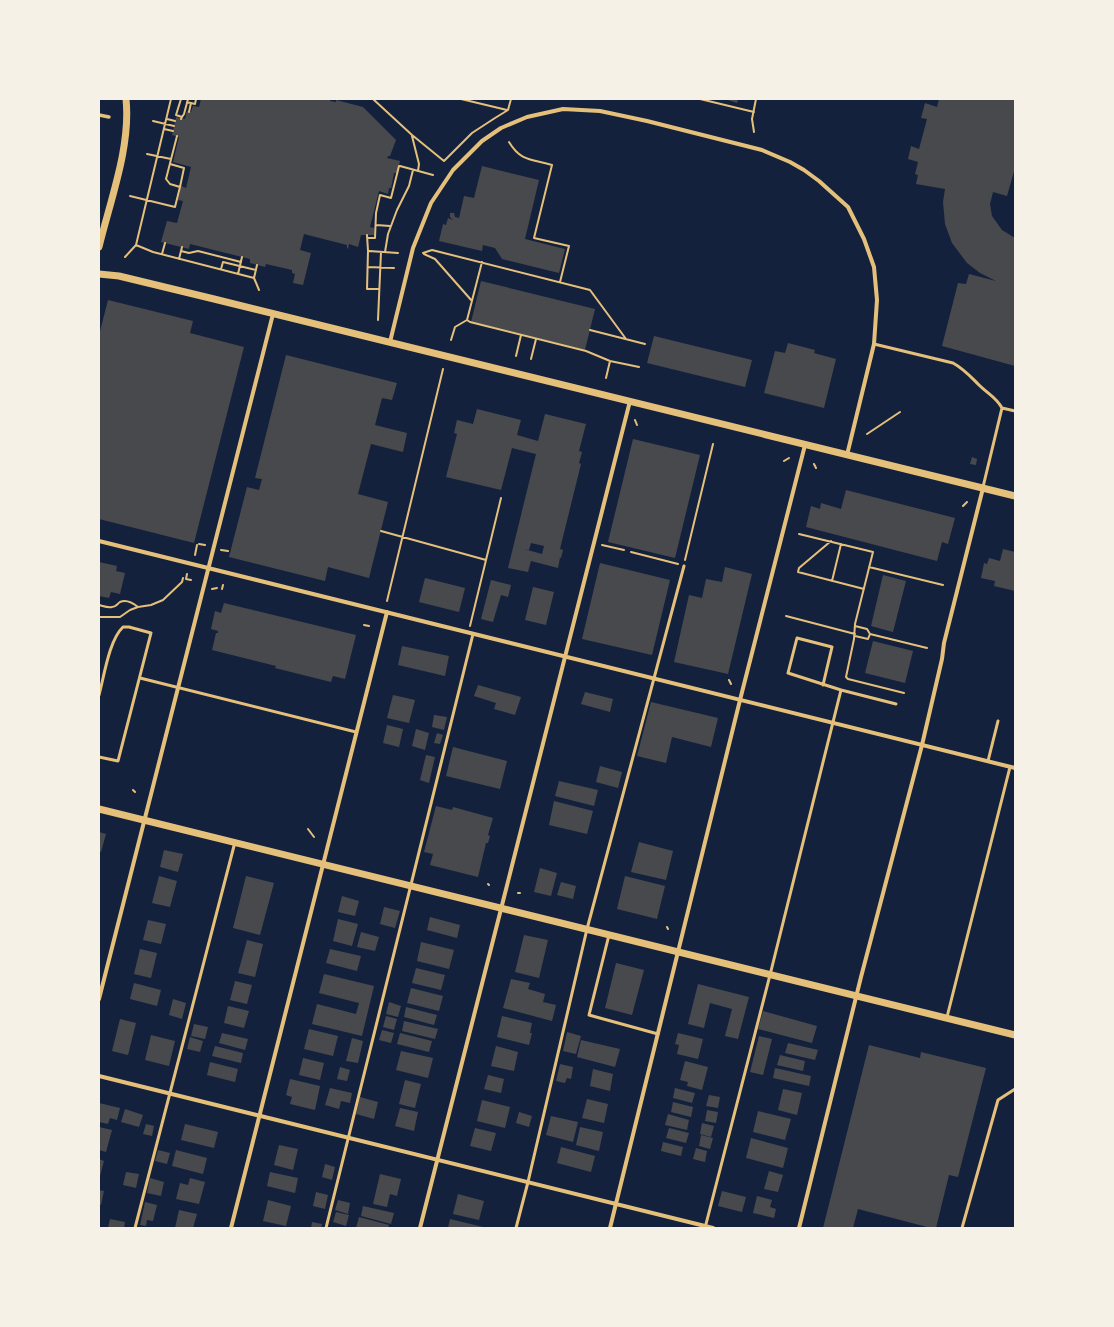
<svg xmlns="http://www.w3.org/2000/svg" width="1114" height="1327" font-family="Cabin,sans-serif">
  <rect width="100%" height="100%" fill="#14213d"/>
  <path fill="#48494c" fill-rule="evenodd" d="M201 99H331L330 101 336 102V100L363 107 396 140 390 156H388L387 158 400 161 397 173H394L391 188H389L388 194 379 191 370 227 374 228V235H361L358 247 349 244 348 249 347 248V245L304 234 300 250 311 253 303 285 293 283 295 274 292 273V270L266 264 265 267 250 263V259L190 244 189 249 161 242 167 221 177 223 183 201 178 200 181 186 186 188 191 167 173 162 179 137 172 135 176 117 185 119 187 111 191 112 193 106 199 107Z
    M725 99H738L737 103Z
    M939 99H1015V168L1007 196 993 192 990 204 992 216 1002 230 1015 238V366L942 346 958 283 966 284 969 274 996 281 980 273 967 263 952 243 945 224 943 202 945 189 916 184 918 175 915 174 918 162 908 159 911 146 919 149 927 119 921 118 925 103 937 107Z
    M482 166 539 180 525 239 565 249 559 273 502 259 495 248 483 245 482 251 439 241 443 224 446 225 448 218 453 220 450 217V213H454L455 217 459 218 464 196 474 198Z
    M481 281 595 309 585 350 471 322Z
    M108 300 193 321 190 333 244 347 194 543 99 519V335Z
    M654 336 752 360 745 387 647 363Z
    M788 343 815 350 814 353 836 359 824 408 764 393 775 351 785 353Z
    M286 355 397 383 392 400 382 398 375 425 407 433 403 452 371 444 358 494 388 502 369 578 328 567 325 581 229 557 247 487 259 490 262 479 255 478Z
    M477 409 521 420 517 435 538 441 545 414 586 424 579 451 582 452 579 463 581 464 560 549 563 550 561 558 556 557 560 558 558 568 531 561 528 572 508 568 536 454 512 448 501 490 446 477 457 434 454 433 457 420 473 424ZM531 543 544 546 542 554 524 549 529 550Z
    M633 439 700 455 675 558 608 542Z
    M972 457 977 459 976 465 970 464Z
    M846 490 955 518 948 544 942 542 937 561 806 527 811 506 820 509 821 503 841 509Z
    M1003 549 1015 552V591L994 586 995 581 981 578 984 563 987 564 989 558 1000 561Z
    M99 562 117 566 116 571 125 573 120 594 111 592 109 598 99 596Z
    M600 563 670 580 652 655 582 639Z
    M725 567 752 574 728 674 674 662 689 595 702 598 706 579 722 582Z
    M883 575 906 581 893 632 871 626Z
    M425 578 465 588 459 612 419 602Z
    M491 580 511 585 508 597 501 595 493 622 481 619Z
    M533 587 554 592 546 625 525 620Z
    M224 603 356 635 345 679 333 676 331 682 275 668 276 666 212 650 216 633H218V631L211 629 215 611 221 613Z
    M873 641 913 651 905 683 865 673Z
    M402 646 449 656 445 676 398 665Z
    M478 685 521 697 515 715 494 709 496 703 474 696Z
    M585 692 613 699 610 712 581 704Z
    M393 695 415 700 409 723 387 718Z
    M651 702 718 718 711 747 672 737 666 763 637 756Z
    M434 715 447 717 444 730 432 727Z
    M387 725 403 729 399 747 383 743Z
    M416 729 429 733 425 750 412 746Z
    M437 733 443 735 440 744 434 743Z
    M453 747 507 761 500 789 446 776Z
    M426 755 435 757 429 783 420 780Z
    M600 766 622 772 618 788 596 782Z
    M559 781 598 790 594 806 555 796Z
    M554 801 593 811 587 834 549 825Z
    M436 806 452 810 453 807 493 818 488 835 490 836 488 843H486L478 877 430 865 433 854 424 852Z
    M99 832 106 834 101 852 99 851Z
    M639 842 673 851 666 880 631 872Z
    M164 850 183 854 178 872 160 867Z
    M540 868 557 873 551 896 534 892Z
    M159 876 177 881 170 907 152 903Z
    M246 876 274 883 260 935 233 928Z
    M625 876 665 886 657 919 617 909Z
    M561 882 576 886 573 899 557 895Z
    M342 896 359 901 355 916 338 912Z
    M384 907 400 911 395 928 380 924Z
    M430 917 460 925 457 938 427 930Z
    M338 919 358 924 352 946 333 941Z
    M148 920 166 924 161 944 143 940Z
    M361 932 379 937 375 951 357 947Z
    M524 935 548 940 539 978 515 972Z
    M247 940 263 944 255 977 238 973Z
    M421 942 454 950 449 969 417 961Z
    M140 949 157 953 151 978 134 974Z
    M330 949 361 956 357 971 326 963Z
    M616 963 644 970 632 1015 605 1008Z
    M416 968 445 975 441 990 412 983Z
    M324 974 374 986 362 1036 312 1024 317 1004 356 1014 359 1003 319 993Z
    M511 979 530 983 528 989 545 994 543 1002 556 1005 552 1021 503 1008Z
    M235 981 252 985 247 1004 230 1000Z
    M134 983 161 990 157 1006 130 999Z
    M698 984 749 997 738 1039 725 1036 732 1009 710 1003 704 1028 688 1024Z
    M411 988 443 996 439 1011 407 1003Z
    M173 999 186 1003 182 1019 169 1015Z
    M389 1002 401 1006 398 1017 386 1014Z
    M228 1006 249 1011 244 1028 224 1023Z
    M406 1007 437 1015 434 1025 404 1017Z
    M763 1011 817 1026 812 1043 758 1029Z
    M386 1016 397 1019 394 1030 383 1027Z
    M502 1016 532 1023 530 1033H532L529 1045 497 1037Z
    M120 1019 136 1023 128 1055 112 1051Z
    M404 1021 438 1029 435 1039 402 1031Z
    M194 1024 208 1027 205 1039 191 1036Z
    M309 1029 338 1036 333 1056 304 1049Z
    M382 1030 394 1033 391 1043 379 1040Z
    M567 1032 581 1036 576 1054 563 1051Z
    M222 1033 248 1039 245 1050 219 1043Z
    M400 1033 432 1041 429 1052 397 1044Z
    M678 1033 703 1039 698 1059 677 1054 679 1045 675 1044Z
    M151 1035 175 1041 169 1066 145 1060Z
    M759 1036 772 1039 763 1075 750 1072Z
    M190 1037 203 1041 200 1052 187 1049Z
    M352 1038 363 1041 358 1063 346 1061Z
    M581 1040 620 1049 615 1067 577 1057Z
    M788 1043 818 1050 815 1060 785 1053Z
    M869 1045 920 1058 921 1052 986 1068 958 1177 949 1175 936 1228H931L858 1209 853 1228H823Z
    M215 1046 243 1053 241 1063 212 1056Z
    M496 1046 518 1052 514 1071 491 1066Z
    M401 1051 433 1058 428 1078 396 1070Z
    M780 1055 805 1061 803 1071 777 1065Z
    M303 1058 324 1063 320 1080 299 1075Z
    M685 1061 708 1067 702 1090 687 1086 688 1082 680 1080Z
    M210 1062 238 1069 235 1082 207 1075Z
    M560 1064 573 1067 571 1079 567 1078 565 1083 556 1081Z
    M340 1067 350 1070 347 1081 337 1079Z
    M775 1068 811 1076 809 1086 773 1078Z
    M593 1069 613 1074 610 1091 590 1086Z
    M488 1075 504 1079 501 1093 484 1089Z
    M290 1079 320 1086 315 1110 290 1104 292 1097 286 1095Z
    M405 1080 421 1084 415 1108 399 1104Z
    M330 1088 352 1093 350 1103 341 1101 339 1109 325 1105Z
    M675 1088 695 1093 692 1103 673 1098Z
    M783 1089 802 1093 797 1115 778 1110Z
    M709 1095 720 1097 718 1108 706 1106Z
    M360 1097 378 1102 374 1119 356 1114Z
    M587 1099 608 1104 604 1123 582 1118Z
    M482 1100 510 1107 505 1128 477 1121Z
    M673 1102 693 1107 691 1117 671 1112Z
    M99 1103 120 1108 117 1120 110 1118 108 1124 99 1122Z
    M400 1108 418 1112 414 1131 395 1126Z
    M125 1109 143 1115 139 1127 121 1122Z
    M707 1110 718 1112 716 1123 705 1121Z
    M758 1111 791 1119 785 1140 753 1132Z
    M519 1112 532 1116 529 1127 516 1123Z
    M668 1114 689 1120 687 1130 665 1125Z
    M551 1116 578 1122 573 1142 546 1135Z
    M702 1123 714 1126 711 1137 700 1134Z
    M146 1124 154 1126 152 1136 143 1134Z
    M185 1124 218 1132 214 1148 181 1140Z
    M99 1127 112 1130 106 1152 99 1150Z
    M580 1127 603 1132 599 1151 576 1145Z
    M475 1128 496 1133 491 1151 470 1146Z
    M669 1128 689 1133 686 1143 666 1138Z
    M701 1135 713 1138 710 1149 699 1146Z
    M751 1138 788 1148 783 1168 746 1158Z
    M663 1142 683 1147 681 1156 661 1151Z
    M279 1145 298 1149 293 1170 274 1165Z
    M561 1147 595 1156 591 1172 557 1163Z
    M696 1148 707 1151 705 1162 693 1159Z
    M158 1150 170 1153 167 1164 155 1161Z
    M176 1150 207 1158 203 1174 172 1166Z
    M99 1159 104 1161 100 1176H99Z
    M325 1164 335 1167 332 1180 322 1177Z
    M769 1171 783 1175 778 1192 764 1189Z
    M126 1172 139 1174 136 1188 123 1185Z
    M270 1172 298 1178 295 1193 267 1186Z
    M380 1174 401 1179 397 1196 390 1194 387 1207 373 1204Z
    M150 1178 164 1182 161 1196 147 1193Z
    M190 1178 205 1182 199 1204 176 1199 180 1183 188 1185Z
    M99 1190 104 1191 101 1205 99 1204Z
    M722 1191 746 1197 742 1212 718 1206Z
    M316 1192 328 1195 325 1209 313 1206Z
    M458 1194 484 1201 479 1220 453 1214Z
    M757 1196 772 1200 770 1207 776 1209 774 1218 753 1213Z
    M268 1200 291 1206 286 1226 263 1221Z
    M338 1200 350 1203 348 1214 335 1210Z
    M145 1202 157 1205 153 1221 147 1220 146 1226 140 1225Z
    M363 1206 394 1213 391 1224 361 1216Z
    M179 1210 197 1214 193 1228H175Z
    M336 1212 349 1215 346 1226 333 1222Z
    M359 1217 389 1225 388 1228H356Z
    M110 1219 125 1222 124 1228H108Z
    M450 1219 483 1227V1228H448Z
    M312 1222 322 1224 321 1228H311Z"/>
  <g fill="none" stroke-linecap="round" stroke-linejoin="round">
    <path stroke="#e5c07b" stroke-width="2" d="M181 99 176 115 182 117 181 119
      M373 99 412 135 444 161 472 133 495 118 508 110 511 99
      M461 99 507 110
      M700 99 754 112
      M187 102 195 104 196 99
      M189 112 191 103
      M182 117 184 114 188 99
      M167 119 175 121
      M153 121 174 126
      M164 129 173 131
      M754 132 752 119 756 99
      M412 136 419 164 418 171
      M509 142C521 162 532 159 552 165L534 238 569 246 560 282
      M147 154 171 159
      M170 164 184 168 180 187 170 184 166 179 177 136
      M400 166 433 175
      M130 196 175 207 180 187
      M376 225 390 226
      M367 235 368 251 367 289H379
      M368 238H375L376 213 380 195 391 198 399 166
      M136 245 153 252 254 278 259 290
      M181 251 189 253 198 251 241 262
      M369 251 398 253
      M385 252 388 234 397 210 409 186 413 170
      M423 253 432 250 590 290 626 339
      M162 254 165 243
      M424 254 435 259 472 301
      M125 257 136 245 171 99
      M179 259 182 247
      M368 267 394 268
      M221 269 223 262 256 270
      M238 274 242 257
      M254 278 257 265
      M378 320 381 252
      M467 320 470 322 586 351 610 361 639 367
      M590 330 645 344
      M451 340 455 327 467 320 482 262
      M516 356 521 335
      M531 359 536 339
      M606 378 610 361
      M635 420 637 425
      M867 434 900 412
      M784 461 789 458
      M814 464 816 468
      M963 506 967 502
      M381 531 486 560 470 626
      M799 534 873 552 855 624 854 639 846 677 848 679 904 693
      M831 541 799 568 798 572 864 589
      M199 544 205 545
      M602 545 624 550
      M221 550 228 551
      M631 552 678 564
      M195 555 197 545
      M486 560 501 498
      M685 560 713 444
      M869 567 943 585
      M187 574 186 579 191 580
      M832 581 841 544
      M212 589 217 588
      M222 589 223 585
      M387 601 443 369
      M99 605C103 606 108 608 112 607 116 607 117 604 120 602 127 599 133 603 138 607
      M786 616 855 634
      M99 617H120L130 610 138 607 151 605 163 600 182 582 183 578
      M364 625 369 626
      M855 626 867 629 870 634 927 648
      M855 636 868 639 870 634
      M729 680 731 684
      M133 790 135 792
      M308 829 314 837
      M488 884 489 885
      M518 893H520
      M667 927 668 929"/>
    <path stroke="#e5c07b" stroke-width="3" d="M874 344 953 363C964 369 970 376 979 385 988 394 996 397 1002 408L983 487
      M1002 408 1015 411
      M140 678 356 732
      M823 685 832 647 797 638 788 673 841 690
      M99 695C104 677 109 640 123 627H129L151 633 118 761 99 757
      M988 761 998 721
      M609 935 589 1015 658 1034
      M947 1017 1010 767
      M135 1228 235 842
      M326 1228 473 634
      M516 1228 528 1182 587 929 684 566
      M705 1228 770 975 841 690 896 704
      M962 1228 998 1100 1015 1089"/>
    <path stroke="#e5c07b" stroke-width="3.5" d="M99 115 109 117"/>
    <path stroke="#e5c07b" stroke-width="4" d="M390 342 413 248 431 203 453 170 482 141 501 128 527 117 563 109 600 111 647 121 762 150 790 162 804 170 819 181 848 207 864 239 874 267 877 300 874 344 847 455
      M99 541 1015 768
      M99 999 273 314
      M99 1076 713 1228
      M231 1228 387 612
      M420 1228 630 401
      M610 1228 740 700 805 445
      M799 1228 861 977 922 745 942 659 944 643 983 488"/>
    <path stroke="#e5c07b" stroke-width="7" d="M99 247C110 201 131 147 126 99
      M99 274 119 276 214 299 1015 496
      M99 809 1015 1035"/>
  </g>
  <rect width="1114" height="1327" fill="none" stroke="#f6f1e7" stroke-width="200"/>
</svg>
